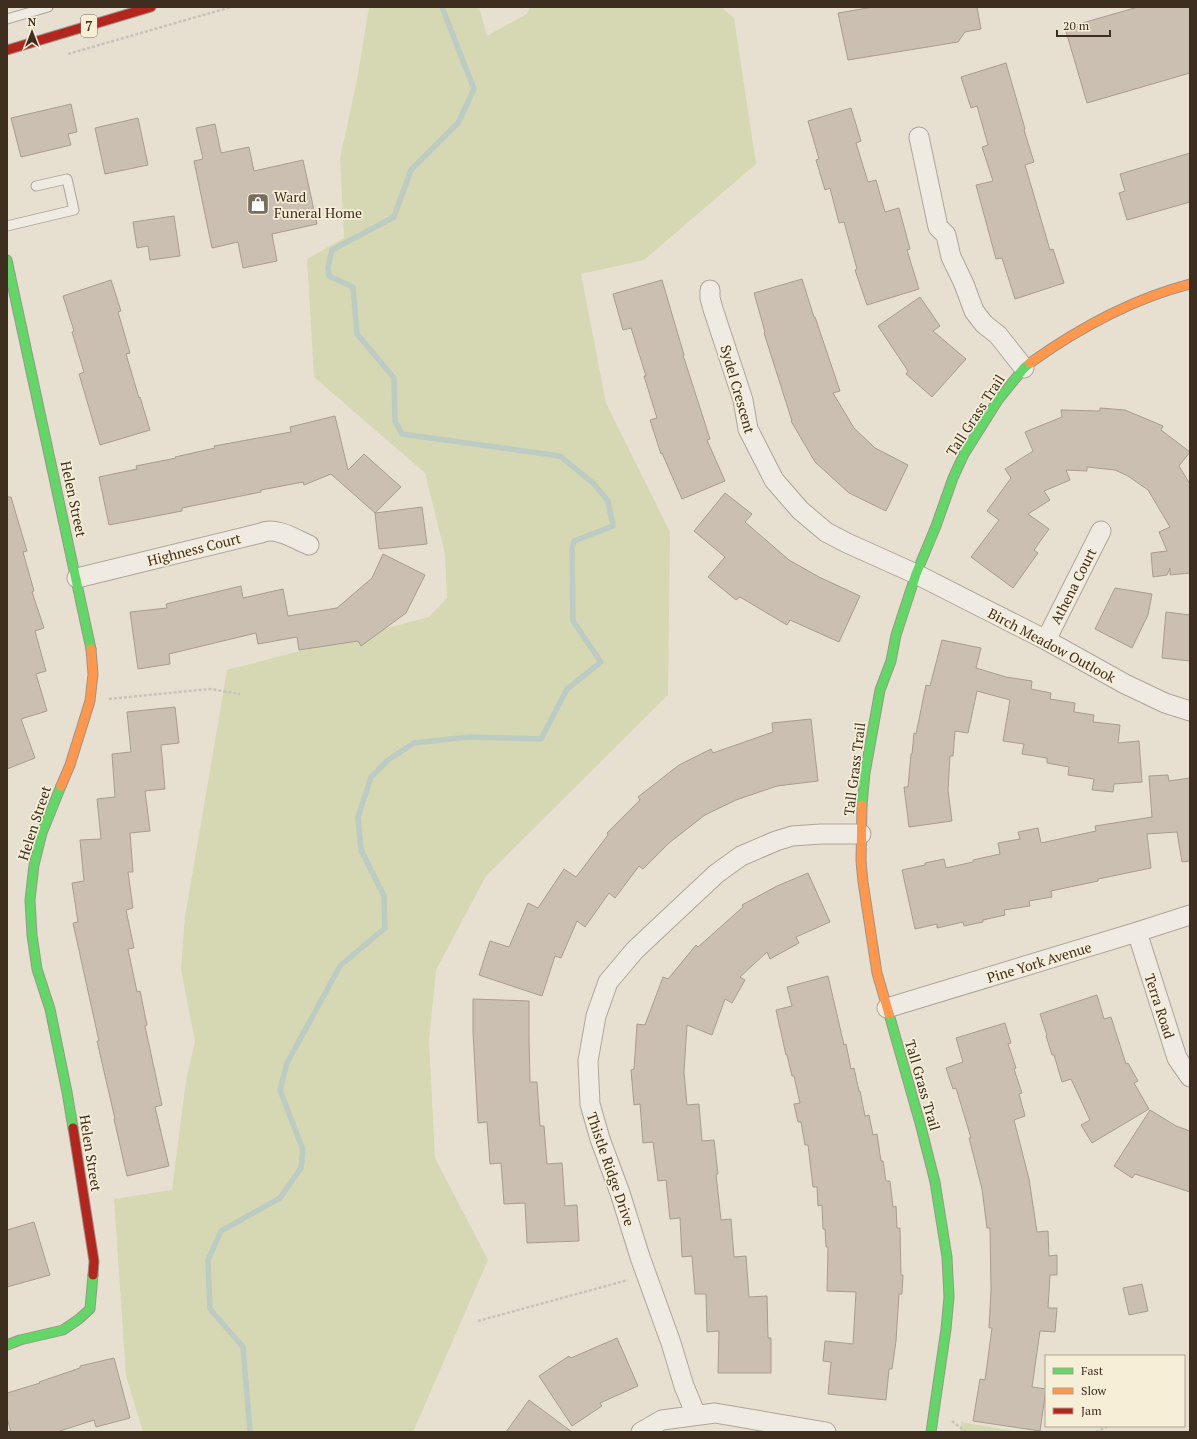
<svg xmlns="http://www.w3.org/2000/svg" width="1197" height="1439" font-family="'PT Serif',serif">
  <rect width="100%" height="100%" fill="#e7e0d1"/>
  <path fill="#d6d7b3" d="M369 7H479L487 36 527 14 530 7H721L734 18 756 164 644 260 581 274 606 403 670 532 668 695 486 876 436 970 429 1041 435 1158 488 1260 413 1432H143L126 1376 114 1199 172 1190 186 1080 195 1042 181 969 185 917 227 670 429 617 447 598 445 554 425 473 314 377 307 259 344 238 340 158 357 80Z
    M961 1422 1019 1432H960Z"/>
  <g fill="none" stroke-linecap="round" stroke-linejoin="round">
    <path stroke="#bcccc2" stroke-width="5.5" d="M250 1432 243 1347 210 1309 208 1260 221 1231 280 1198 301 1168 303 1150 280 1090 287 1063 340 966 385 928 384 896 361 850 358 817 371 777 388 760 414 743 469 737 541 739 567 689 601 662 573 621 572 548 574 541 613 526 608 501 594 484 560 456 402 434 395 421 394 378 357 334 353 287 329 276 328 267 332 250 394 217 411 170 458 123 474 89 442 7"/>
  </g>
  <path fill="#cbbfb2" stroke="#a89c90" d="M873 7H977L981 29 965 32 958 42 848 60 838 13Z
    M1138 7H1190V73L1087 103 1065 28Z
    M1006 63 1025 129 1024 130 1034 162 1025 165 1050 250 1053 249 1064 283 1015 299 1002 258 996 259 976 185 993 181 982 147 988 145 977 106 971 108 961 77Z
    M71 104 77 132 68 134 71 145 21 157 11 118Z
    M851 108 861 141 856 143 868 182 876 180 885 212 899 208 910 249 907 250 919 289 867 305 855 270 857 269 844 222 839 223 830 188 825 190 816 160 819 159 808 121Z
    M138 118 148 165 105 174 95 128Z
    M215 124 221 153 249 147 254 171 303 160 317 224 272 234 277 261 243 268 238 242 212 248 194 161 203 159 196 128Z
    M1190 153V202L1127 220 1119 193 1125 191 1120 174Z
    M174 216 180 256 150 260 148 246 137 248 133 222Z
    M802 279 814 317H815L840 391 833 393 854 428 875 448 908 465 886 511 849 493 815 462 791 421H792L764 333 765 332 754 293Z
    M111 280 121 311 118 312 130 353 126 354 139 398 140 397 150 430 100 445 79 374 84 372 72 332 74 331 63 296Z
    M662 280 684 355H683L710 439 707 440 725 481 682 499 662 453 661 454 650 420 657 418 644 376H646L631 328 623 330 613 294Z
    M920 297 940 326 933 331 966 359 932 397 906 374 908 371 878 326Z
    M1100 408 1125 410 1163 426 1161 430 1190 452 1179 466 1190 484V573L1170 575V568L1167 575 1153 577 1151 553 1167 551 1159 532 1170 527 1148 490 1128 476 1115 470 1087 467V471L1066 470 1070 480 1044 491 1050 500 1028 514 1049 529 1034 550 1038 553 1013 588 971 557 999 520 987 511 1011 478 1005 469 1033 451 1025 432 1062 417 1061 410 1100 411Z
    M335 416 348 470 364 454 401 487 375 513 331 474 304 485 303 482 261 490V492L182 508V511L109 525 99 477 137 469 136 466 176 458 175 457 215 448 214 446 291 432 290 427Z
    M725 493 752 514 745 522 789 560 819 577 860 596 839 642 790 620 787 625 740 597 736 600 708 577 725 557 694 531Z
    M7 497H11L27 551 23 552 34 591 32 592 44 628 35 631 46 671 36 674 47 711 21 719 35 758 7 769Z
    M422 507 427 544 379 549 375 513Z
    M383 554 425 575 406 613 361 646 358 641 299 650 297 637 258 644 256 633 169 654 170 664 138 669 130 612 167 608 166 604 241 586 243 598 283 589 288 616 337 608 372 578Z
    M1115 588 1152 594 1148 615 1132 648 1095 629Z
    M1166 612 1190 615V661L1162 658Z
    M942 640 981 648 976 668 1006 677 1032 681 1031 689 1051 693 1050 699 1075 703 1074 712 1094 715 1093 722 1120 725 1118 743 1139 741 1142 782 1114 784 1113 792 1092 790 1094 779 1068 775 1069 767 1047 763V758L1022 754 1024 744 1003 741 1010 700 977 691 968 733 955 731 953 756H950L948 790 952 821 909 827 904 787H908L911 754H912L914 733 916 734 926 685 930 686Z
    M175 707 179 743 161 745 165 789 145 791 150 831 130 833 133 872H128L133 908 126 910 134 948 128 949 137 992 140 991 147 1025 145 1026 162 1105 155 1107 169 1166 127 1176 114 1119H115L97 1041H99L73 923 78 922 72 883 84 881 80 840 101 839 97 799 115 797 112 754 131 752 127 712Z
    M811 719 818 781 777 786 736 800 705 815 669 843 643 869 639 866 615 898 609 893 585 927 577 921 561 958 555 956 542 996 479 975 490 941 509 947 528 903 538 908 564 869 576 877 608 835 607 833 640 800 638 797 679 765 711 749 713 753 773 732 772 723Z
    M1168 775 1169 781 1190 778V861L1182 862 1177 832 1147 834 1151 868 1098 879V881L1051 891 1052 897 1029 901 1030 906 1004 910 1005 915 983 920V922L964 926 963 922 937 928V924L915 929 902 870 925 865V863L944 859 946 868 973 862V860L1000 854 998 843 1020 839 1018 832 1038 828 1041 843 1096 831 1095 826 1152 817 1149 776Z
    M808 873 830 922 796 937 799 943 770 959 767 952 740 977 745 980 732 1003 725 999 712 1035 687 1025 684 1072 687 1105 699 1104 702 1141 714 1140 718 1174H716L721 1220 731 1219 734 1257 746 1256 749 1297 767 1296 768 1338H771V1373H718L719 1331 707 1332 706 1294H695L692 1256 682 1257 680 1218 670 1219 666 1180 658 1181 653 1142 643 1143 640 1104 634 1105 631 1070 634 1069 637 1024 645 1025 663 977 668 979 696 945 698 947 743 907 742 905 777 886Z
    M828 976 844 1045 846 1044 851 1069 854 1068 859 1091H860L865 1116 869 1115 873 1135 877 1134 881 1161H883L886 1181H890L893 1207 896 1206 897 1228H900L901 1275H903L902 1294H899L896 1341 892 1369H889L886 1400 828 1394 831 1362 823 1361 825 1341 853 1344 856 1292 827 1291 828 1247H826L825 1229H823L822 1205 818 1206 817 1187H813L808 1145H805L801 1122H798L794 1104 800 1103 794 1076H792L787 1055H786L776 1010 792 1006 787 987Z
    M1097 995 1104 1019 1111 1017 1126 1064 1128 1063 1138 1081 1134 1083 1149 1109 1092 1143 1081 1125 1090 1120 1071 1079 1062 1082 1054 1055H1052L1046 1036 1047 1035 1040 1014Z
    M473 999 529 1001V1037L530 1082H537L540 1126H544L547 1164 562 1163 565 1206 577 1205 579 1241 527 1243 525 1203 504 1204 501 1163 490 1164 487 1122 478 1123 473 1032Z
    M1005 1023 1011 1043 1008 1044 1016 1068 1014 1069 1022 1093 1019 1094 1025 1116 1014 1120 1029 1179 1037 1232 1048 1231 1049 1256 1057 1255V1275H1050L1048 1308H1057L1055 1332 1040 1331 1032 1387 1046 1389 1040 1431 973 1421 980 1379 985 1380 992 1328H989L991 1290 990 1228H987L982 1189 969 1138H971L956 1088 953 1089 946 1068 963 1062 956 1038Z
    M1150 1110 1176 1126 1190 1131V1192L1135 1174 1132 1178 1114 1166Z
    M34 1222 50 1275 7 1287V1230Z
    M1142 1284 1148 1311 1129 1315 1123 1288Z
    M617 1338 638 1386 600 1403 602 1406 572 1426 539 1376 569 1356 571 1358Z
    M114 1358 130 1418 96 1427 94 1420 57 1432H11L7 1418V1393L40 1383 39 1382 80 1368V1366Z
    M529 1400 572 1432H506Z"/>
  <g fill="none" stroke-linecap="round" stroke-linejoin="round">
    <g stroke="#ada599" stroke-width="11">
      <path id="lane" d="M7 19 48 7
        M7 226 74 210 67 179 36 186"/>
    </g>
    <g stroke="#ada599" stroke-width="21">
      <path id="street" d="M919 137 938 227 946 235 951 257 964 284 974 311 984 324 998 335 1024 368
        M710 290V298L713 309 743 400 748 429 774 480 800 510 826 532 847 543 916 574 1046 640 1125 684 1165 703 1190 711
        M77 578 261 533C275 526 295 539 309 545
        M1046 640 1101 531
        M1137 932 1177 1058 1190 1077
        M887 1008 1137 932 1190 915
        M696 1415 684 1386 671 1343 640 1257 620 1193 600 1139 590 1104 588 1061 596 1016 608 982 635 950 716 874 741 856 776 841 792 836 821 834H861
        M641 1432 662 1420 715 1413 826 1432"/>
    </g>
    <g stroke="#9c958a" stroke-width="11">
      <path id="fast" d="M7 260 91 649
        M61 786 42 833 34 865 30 900 32 935 37 969 50 1009 67 1092 73 1128
        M862 805 865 773 880 690 891 661 896 635 916 574 936 526 953 478 964 454 998 400 1024 368 1030 363
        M889 1014 920 1123 935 1182 947 1257 949 1297 946 1329 931 1432
        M7 1345 20 1340 63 1330 79 1319 90 1309 93 1275"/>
    </g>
    <g stroke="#9c958a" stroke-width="11">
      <path id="slow" d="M1030 363C1079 328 1132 299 1190 284
        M61 786 70 765 90 701 93 674 91 649
        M862 805 861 861 863 882 877 973 889 1014"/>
    </g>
    <g stroke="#9c958a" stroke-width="11">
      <path id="jam" d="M7 50 151 7
        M73 1128 94 1261 93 1275"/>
    </g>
    <path stroke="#c8c2b9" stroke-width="2.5" stroke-dasharray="3 2" stroke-linecap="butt" d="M68 54 231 7
      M109 699 210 689 240 694
      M478 1321 628 1280
      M952 1421 966 1432
      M1096 1432 1108 1426"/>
    <use href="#lane" stroke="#efebe3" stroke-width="9"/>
    <use href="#street" stroke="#efebe3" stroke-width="19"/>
    <use href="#fast" stroke="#63d668" stroke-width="9"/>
    <use href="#slow" stroke="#ff974d" stroke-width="9"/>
    <use href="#jam" stroke="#b3261e" stroke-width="9"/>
  </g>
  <defs>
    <g id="shop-square" transform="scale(1.15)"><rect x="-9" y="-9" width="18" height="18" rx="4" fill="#786c5e" stroke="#f7eed8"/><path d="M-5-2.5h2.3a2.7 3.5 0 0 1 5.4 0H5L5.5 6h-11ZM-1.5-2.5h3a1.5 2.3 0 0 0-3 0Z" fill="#fff"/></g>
  </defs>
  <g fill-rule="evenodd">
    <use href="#shop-square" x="258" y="204"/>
  </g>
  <g text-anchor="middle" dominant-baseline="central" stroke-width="3.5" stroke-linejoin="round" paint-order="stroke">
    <rect fill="#f7eed8" stroke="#756857" stroke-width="1" x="81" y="15" width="16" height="22" rx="3"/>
    <g font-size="13" font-weight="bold" fill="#3d2e20">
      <text x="89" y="26">7</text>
    </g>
    <g font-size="14" fill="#3d2e20" stroke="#f7eed8" text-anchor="start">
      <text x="274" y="196">Ward<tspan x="274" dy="16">Funeral Home</tspan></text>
    </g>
    <g font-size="14" fill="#3d2e20" stroke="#f7eed8">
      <text transform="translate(738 389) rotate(74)">Sydel Crescent</text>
      <text transform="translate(975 415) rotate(-57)">Tall Grass Trail</text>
      <text transform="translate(74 499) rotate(78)">Helen Street</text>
      <text transform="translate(194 549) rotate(-14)">Highness Court</text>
      <text transform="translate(1073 586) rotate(-63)">Athena Court</text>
      <text transform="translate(1052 645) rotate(28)">Birch Meadow Outlook</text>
      <text transform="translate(854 769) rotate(-83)">Tall Grass Trail</text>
      <text transform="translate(34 823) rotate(-72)">Helen Street</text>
      <text transform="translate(1039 962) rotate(-17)">Pine York Avenue</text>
      <text transform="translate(1160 1006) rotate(72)">Terra Road</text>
      <text transform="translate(923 1085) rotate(74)">Tall Grass Trail</text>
      <text transform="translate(91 1153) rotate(81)">Helen Street</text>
      <text transform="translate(611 1169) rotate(71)">Thistle Ridge Drive</text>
    </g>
  </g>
  <rect width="1197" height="1439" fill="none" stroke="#3d2e20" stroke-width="16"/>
  <rect x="1045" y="1355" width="140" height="72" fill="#f7eed8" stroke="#ada18e"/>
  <rect x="1053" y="1368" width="20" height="6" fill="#63d668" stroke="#ada18e"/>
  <text x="1081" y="1375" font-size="12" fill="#3d2e20">Fast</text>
  <rect x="1053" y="1388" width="20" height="6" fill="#ff974d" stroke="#ada18e"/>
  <text x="1081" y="1395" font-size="12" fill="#3d2e20">Slow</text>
  <rect x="1053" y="1408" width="20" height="6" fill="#b3261e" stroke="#ada18e"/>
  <text x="1081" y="1415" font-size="12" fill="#3d2e20">Jam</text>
  <g transform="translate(32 32)" stroke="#f7eed8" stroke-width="3" paint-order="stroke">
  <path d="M0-3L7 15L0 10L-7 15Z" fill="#3d2e20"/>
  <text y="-6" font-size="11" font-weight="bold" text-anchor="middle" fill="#3d2e20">N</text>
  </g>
  <path d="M1057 30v6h53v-6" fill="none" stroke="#3d2e20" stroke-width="2"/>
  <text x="1063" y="30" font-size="12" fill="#3d2e20" stroke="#f7eed8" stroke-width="3" paint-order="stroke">20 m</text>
</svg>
